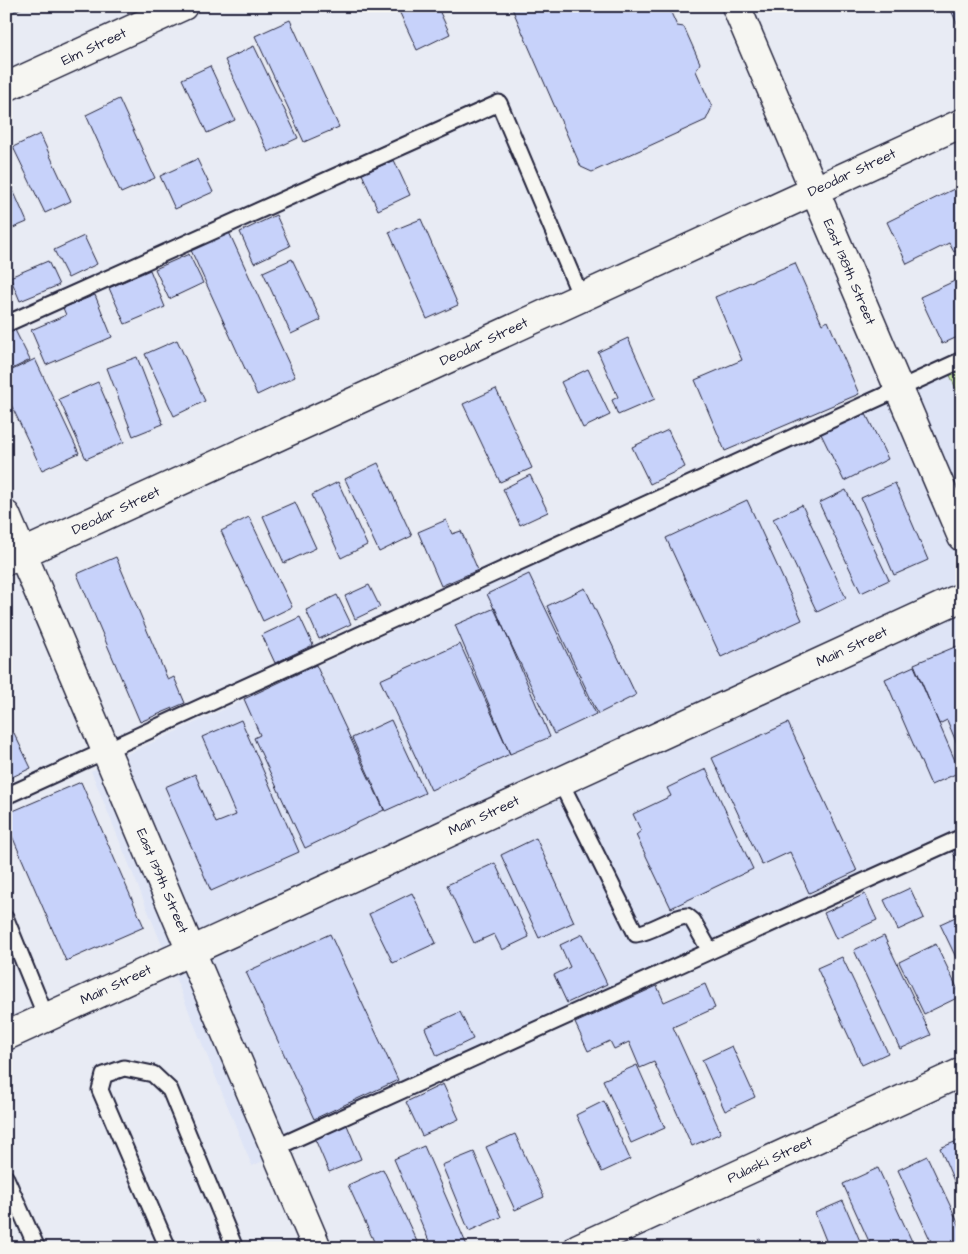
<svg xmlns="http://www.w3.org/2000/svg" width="968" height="1254" font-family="'Architects Daughter',sans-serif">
  <defs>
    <pattern id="grass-dots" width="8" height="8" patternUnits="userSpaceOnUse" patternTransform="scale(1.25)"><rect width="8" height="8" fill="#c5e8a2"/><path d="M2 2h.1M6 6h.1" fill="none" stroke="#a9c78c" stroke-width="1.8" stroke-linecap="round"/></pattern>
  </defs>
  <rect width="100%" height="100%" fill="#e8ebf4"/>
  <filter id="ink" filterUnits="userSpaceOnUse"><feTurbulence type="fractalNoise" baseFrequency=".02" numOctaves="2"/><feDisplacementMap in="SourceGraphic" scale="10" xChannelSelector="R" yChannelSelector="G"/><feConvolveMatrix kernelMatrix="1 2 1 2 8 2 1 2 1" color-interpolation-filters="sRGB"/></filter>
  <g filter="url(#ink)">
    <path fill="#dee4f6" d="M949 373 962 402V845L252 1166 91 771Z"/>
    <path fill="url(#grass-dots)" stroke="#74856e" d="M962 367V402L949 373Z"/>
    <path fill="#c7d2fa" stroke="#22223b" d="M8 6H25L11 13Z
      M402 6H437L450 34 417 50 399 11 403 9Z
      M511 6H668L677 26 684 27 700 63 696 71 712 107 706 120 592 172 581 167Z
      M949 6H962V34Z
      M290 20 339 127 304 142 255 36Z
      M254 46 298 138 268 152 225 60Z
      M210 66 235 120 207 133 182 79Z
      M119 99 155 178 121 193 86 115Z
      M40 134 71 201 45 213 13 147Z
      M197 159 213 192 175 209 160 176Z
      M394 160 410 195 378 210 362 174Z
      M6 174 27 222 6 231Z
      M962 185V248L954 252 949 243 907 264 887 222Z
      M276 215 290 246 254 263 240 232Z
      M421 219 458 305 427 319 389 232Z
      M228 230 295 377 257 395 190 248Z
      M84 236 97 264 68 278 54 250Z
      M189 254 203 283 169 299 155 269Z
      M292 259 321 320 291 334 263 272Z
      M48 261 59 285 20 301 10 277Z
      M795 263 822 324 828 321 859 394 725 451 695 380 742 360 715 297Z
      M150 270 165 307 125 324 109 288Z
      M961 278 962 335 942 344 920 297Z
      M95 295 112 337 46 365 31 330 66 315 63 308Z
      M15 330 30 360 6 372V334Z
      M628 338 655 399 618 415 612 400 618 397 598 352Z
      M177 340 205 401 174 416 145 354Z
      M137 357 163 424 133 436 107 368Z
      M35 359 79 453 42 470 6 394V373Z
      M588 369 610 415 583 428 561 382Z
      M98 382 124 442 86 459 59 399Z
      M496 389 532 468 500 482 463 404Z
      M865 412 888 459 844 481 821 434Z
      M668 430 685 467 650 484 632 447Z
      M378 463 412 536 379 552 345 479Z
      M530 475 548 512 520 525 503 489Z
      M338 482 367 545 341 558 312 495Z
      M895 483 928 560 894 575 861 498Z
      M846 490 889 580 861 593 819 503Z
      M747 500 802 620 721 657 666 538Z
      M295 502 316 548 284 563 263 516Z
      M802 505 846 598 817 612 773 519Z
      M249 517 292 607 263 621 221 531Z
      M446 520 452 534 461 531 478 570 441 586 418 532Z
      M116 557 168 680 174 677 185 703 140 722 77 574Z
      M529 574 596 714 554 734 487 594Z
      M369 585 380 607 355 619 345 596Z
      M585 588 636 695 598 714 547 606Z
      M337 595 351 624 319 639 306 610Z
      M495 608 550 737 510 754 455 625Z
      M300 617 313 645 275 663 262 635Z
      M460 644 510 754 431 790 380 680Z
      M962 644V756L947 720 939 724 914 664Z
      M316 665 384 810 305 848 254 738 260 735 244 699Z
      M914 666 960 772 931 785 885 679Z
      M241 720 299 852 211 891 165 787 195 774 216 823 236 815 202 737Z
      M391 720 425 793 385 811 352 738Z
      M788 723 857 871 809 893 790 852 762 865 712 758Z
      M14 733 31 768 6 780V737Z
      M706 769 753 869 671 908 636 835 641 831 633 814 671 796 667 788Z
      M81 782 144 927 66 961 6 822V814Z
      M536 838 574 922 539 938 501 855Z
      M962 843V872L951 848Z
      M495 863 529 937 502 950 494 934 474 943 447 885Z
      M910 888 924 918 898 930 884 900Z
      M412 893 436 943 393 963 369 914Z
      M865 894 877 920 836 939 824 913Z
      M962 914V970L940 924Z
      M330 934 398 1080 314 1119 246 972Z
      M583 934 607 984 567 1003 554 975 570 967 560 945Z
      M884 936 931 1035 900 1049 854 950Z
      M936 944 961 996 924 1014 899 962Z
      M842 957 888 1053 862 1065 817 968Z
      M705 984 715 1008 673 1027 721 1133 692 1146 654 1062 640 1068 629 1042 614 1049 610 1041 588 1051 575 1023 657 986 664 1002Z
      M460 1012 473 1039 437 1056 425 1028Z
      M732 1046 755 1097 725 1111 702 1060Z
      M637 1065 665 1128 631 1143 603 1080Z
      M443 1084 459 1119 422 1136 406 1102Z
      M604 1101 630 1159 602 1172 576 1115Z
      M347 1125 361 1159 329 1172 315 1139Z
      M515 1134 544 1197 515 1210 486 1147Z
      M962 1139V1200L940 1148Z
      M424 1146 468 1248H432L394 1159Z
      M474 1152 501 1217 469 1231 442 1165Z
      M927 1156 962 1231V1246L959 1248H934L898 1170Z
      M878 1168 915 1248H872L843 1184Z
      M383 1169 420 1248H377L348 1185Z
      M843 1201 863 1248H829L815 1213Z
      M8 1236 14 1248H6V1237Z
      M760 1239 765 1248H742Z"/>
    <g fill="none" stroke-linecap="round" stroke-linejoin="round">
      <g stroke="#22223b" stroke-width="19">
        <path id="service" d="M6 324 499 103 581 297
          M560 781 636 934C654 931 669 918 687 916L693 921 710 951
          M6 796 962 360
          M6 919 46 1017
          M275 1148 962 837
          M6 1178 37 1248
          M168 1248 100 1090 104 1075 124 1068 153 1074 170 1090 235 1248"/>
      </g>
      <g stroke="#22223b" stroke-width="31">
        <path id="minor" d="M736 6 962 537
          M6 87 183 6
          M6 515 317 1248
          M6 561 962 123
          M578 1248 962 1072"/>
      </g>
      <g stroke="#22223b" stroke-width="31">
        <path id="tertiary" d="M6 1036 962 597"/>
      </g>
      <use href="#service" stroke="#f6f6f2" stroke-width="15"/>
      <use href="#minor" stroke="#f6f6f2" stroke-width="28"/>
      <use href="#tertiary" stroke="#f6f6f2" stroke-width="28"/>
    </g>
  </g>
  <g text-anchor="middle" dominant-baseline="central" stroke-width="4" stroke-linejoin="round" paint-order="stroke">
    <g font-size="14" fill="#22223b" stroke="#f6f6f2">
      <text transform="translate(94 47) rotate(-25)">Elm Street</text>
      <text transform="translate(852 173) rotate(-25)">Deodar Street</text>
      <text transform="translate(849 272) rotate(67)">East 138th Street</text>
      <text transform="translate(484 342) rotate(-25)">Deodar Street</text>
      <text transform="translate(116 511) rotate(-25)">Deodar Street</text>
      <text transform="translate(852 647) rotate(-25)">Main Street</text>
      <text transform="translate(484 816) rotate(-25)">Main Street</text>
      <text transform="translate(162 881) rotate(67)">East 139th Street</text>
      <text transform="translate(116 985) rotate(-25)">Main Street</text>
      <text transform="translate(770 1160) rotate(-25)">Pulaski Street</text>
    </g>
  </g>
  <rect width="968" height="1254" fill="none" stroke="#f6f6f2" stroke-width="25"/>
  <rect x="12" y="12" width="943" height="1229" fill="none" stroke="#22223b" stroke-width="2" filter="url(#ink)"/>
</svg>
